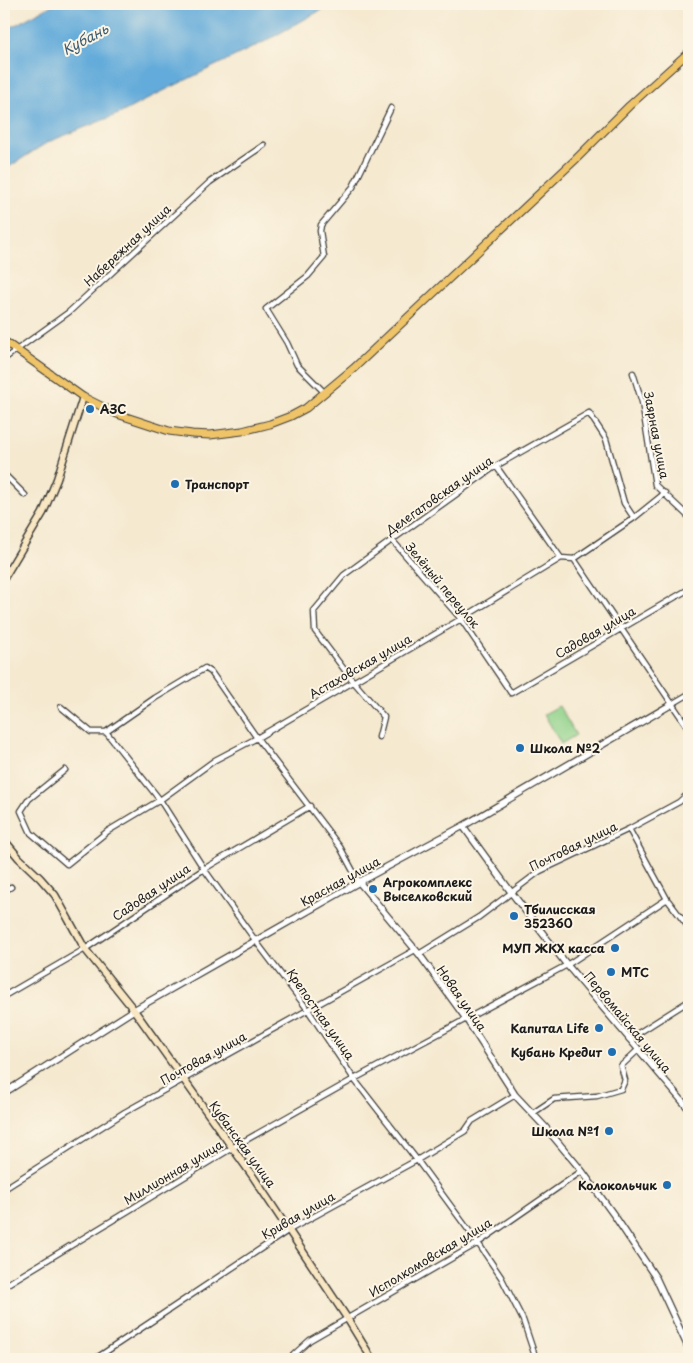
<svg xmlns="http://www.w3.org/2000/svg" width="693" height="1363" font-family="'Playpen Sans',sans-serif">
  <rect width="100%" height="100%" fill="#fcf5e5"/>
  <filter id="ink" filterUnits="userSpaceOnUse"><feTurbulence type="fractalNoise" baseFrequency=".02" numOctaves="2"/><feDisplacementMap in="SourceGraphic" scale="10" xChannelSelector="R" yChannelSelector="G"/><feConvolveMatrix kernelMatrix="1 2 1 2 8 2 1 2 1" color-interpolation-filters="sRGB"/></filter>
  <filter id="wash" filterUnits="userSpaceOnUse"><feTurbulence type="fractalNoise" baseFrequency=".0096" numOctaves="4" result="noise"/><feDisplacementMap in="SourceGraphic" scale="20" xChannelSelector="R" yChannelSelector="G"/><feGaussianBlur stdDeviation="1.12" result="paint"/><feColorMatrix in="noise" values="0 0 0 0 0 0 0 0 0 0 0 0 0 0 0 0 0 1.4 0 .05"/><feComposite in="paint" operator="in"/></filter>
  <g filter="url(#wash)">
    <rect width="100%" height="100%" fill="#f5e9d0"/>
    <path fill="#8fd28a" stroke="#567753" d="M559 706 576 735 561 744 544 714Z"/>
    <path fill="#64abda" stroke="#40647b" d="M54 4H332L264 42 155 95 121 113 48 142 4 170V31Z"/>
  </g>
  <g filter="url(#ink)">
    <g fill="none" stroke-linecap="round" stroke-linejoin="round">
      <g stroke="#3d3b37" stroke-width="7">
        <path id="minor" d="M4 359 69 312 210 182 264 145
          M633 373 642 402 655 485 689 517
          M325 393 297 365 287 343 266 309 308 276 324 257 320 231 321 225 353 187 391 108
          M496 466 561 558
          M4 474 25 495
          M392 540 461 619 511 693 689 589
          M574 559 689 729
          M672 704 689 694
          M61 707 91 732H106L160 800 204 869 255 940 308 1010 354 1079 417 1160 478 1243 501 1277 523 1320 536 1359
          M106 732 155 698 205 668 211 672 257 738 340 847 359 882
          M379 737 384 717 353 681 315 631 314 611 344 575 392 540 496 466 589 413 606 439 624 503 634 518
          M65 770 29 799 21 811 31 833 67 864 108 831 160 800 215 760 257 738 461 619 561 558 574 559 634 518 665 493
          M629 829 667 899 689 928
          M4 891 11 887
          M419 954 479 917 540 871 629 829 679 802 689 793
          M4 996 85 949 204 869 310 806
          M629 1039 689 1001
          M533 1113 554 1099 597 1096 621 1089 625 1080 621 1066 638 1050
          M4 1189 125 1112 415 950
          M4 1286 232 1148 354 1079 567 965 667 899
          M95 1359 289 1230 417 1160 465 1131 472 1121 515 1095
          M289 1359 310 1340 478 1243 582 1171"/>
      </g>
      <g stroke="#3d3b37" stroke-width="8">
        <path id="tertiary" d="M463 826 511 892 567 965 689 1109
          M359 882 419 954 467 1020 515 1095 546 1128 582 1171 616 1218 656 1278 689 1349
          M4 1093 134 1010 359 882 463 826 672 704"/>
      </g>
      <g stroke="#3d3b37" stroke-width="9">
        <path id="secondary" d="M4 578 43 513 57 479 83 397
          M4 840 19 858 40 878 55 895 85 949 134 1010 254 1178 347 1318 372 1359"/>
      </g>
      <g stroke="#3d3b37" stroke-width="9">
        <path id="primary" d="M4 341 83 397 117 414 169 431 192 434 210 435 242 431 270 424 291 416 306 408 354 368 575 160 629 106 689 52"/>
      </g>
      <use href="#minor" stroke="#fff" stroke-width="4.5"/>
      <use href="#tertiary" stroke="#fff" stroke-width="5.5"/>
      <use href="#secondary" stroke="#f9e7c3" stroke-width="6"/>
      <use href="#primary" stroke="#efc469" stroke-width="7"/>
    </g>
  </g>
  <g fill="#1f6fb2" stroke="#fcf5e5" stroke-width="2">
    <circle cx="90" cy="409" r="5"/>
    <circle cx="175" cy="484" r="5"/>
    <circle cx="520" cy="748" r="5"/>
    <circle cx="373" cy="889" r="5"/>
    <circle cx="514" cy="916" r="5"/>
    <circle cx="615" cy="948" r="5"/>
    <circle cx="611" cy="972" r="5"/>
    <circle cx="599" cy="1028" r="5"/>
    <circle cx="612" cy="1052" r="5"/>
    <circle cx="609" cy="1131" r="5"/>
    <circle cx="667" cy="1185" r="5"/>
  </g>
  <g text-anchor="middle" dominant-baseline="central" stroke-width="4" stroke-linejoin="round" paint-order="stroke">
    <g font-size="12" fill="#1c1c1c" stroke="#fcf5e5">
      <text transform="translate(127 245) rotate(-43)">Набережная улица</text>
      <text transform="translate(657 435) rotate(79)">Заярная улица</text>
      <text transform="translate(439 495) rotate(-35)">Делегатовская улица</text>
      <text transform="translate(443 585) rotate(50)">Зелёный переулок</text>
      <text transform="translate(595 632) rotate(-30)">Садовая улица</text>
      <text transform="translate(360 666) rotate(-30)">Астаховская улица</text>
      <text transform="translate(573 846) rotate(-26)">Почтовая улица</text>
      <text transform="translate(340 881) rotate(-29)">Красная улица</text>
      <text transform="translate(151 892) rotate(-34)">Садовая улица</text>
      <text transform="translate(462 998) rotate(55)">Новая улица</text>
      <text transform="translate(321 1014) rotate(55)">Крепостная улица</text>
      <text transform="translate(628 1022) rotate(50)">Первомайская улица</text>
      <text transform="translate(203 1058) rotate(-29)">Почтовая улица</text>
      <text transform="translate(243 1144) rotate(54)">Кубанская улица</text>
      <text transform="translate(173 1172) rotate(-31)">Миллионная улица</text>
      <text transform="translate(298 1215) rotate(-30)">Кривая улица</text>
      <text transform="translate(430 1257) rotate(-31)">Исполкомовская улица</text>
    </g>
    <g font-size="12" font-weight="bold" fill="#1c1c1c" stroke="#fcf5e5" text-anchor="start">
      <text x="100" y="409">АЗС</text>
      <text x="185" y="484">Транспорт</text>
      <text x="530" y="748">Школа №2</text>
      <text x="383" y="882">Агрокомплекс<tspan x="383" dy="14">Выселковский</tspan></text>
      <text x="524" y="909">Тбилисская<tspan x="524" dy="14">352360</tspan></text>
      <text x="605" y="948" text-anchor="end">МУП ЖКХ касса</text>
      <text x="621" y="972">МТС</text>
      <text x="589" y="1028" text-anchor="end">Капитал Life</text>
      <text x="602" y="1052" text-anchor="end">Кубань Кредит</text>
      <text x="599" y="1131" text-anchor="end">Школа №1</text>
      <text x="657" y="1185" text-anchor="end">Колокольчик</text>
    </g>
    <g font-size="14" font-style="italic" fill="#3c5c71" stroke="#fcf5e5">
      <text transform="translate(85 39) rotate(-28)">Кубань</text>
    </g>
  </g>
  <rect width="693" height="1363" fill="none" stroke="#fcf5e5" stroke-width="20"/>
</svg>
